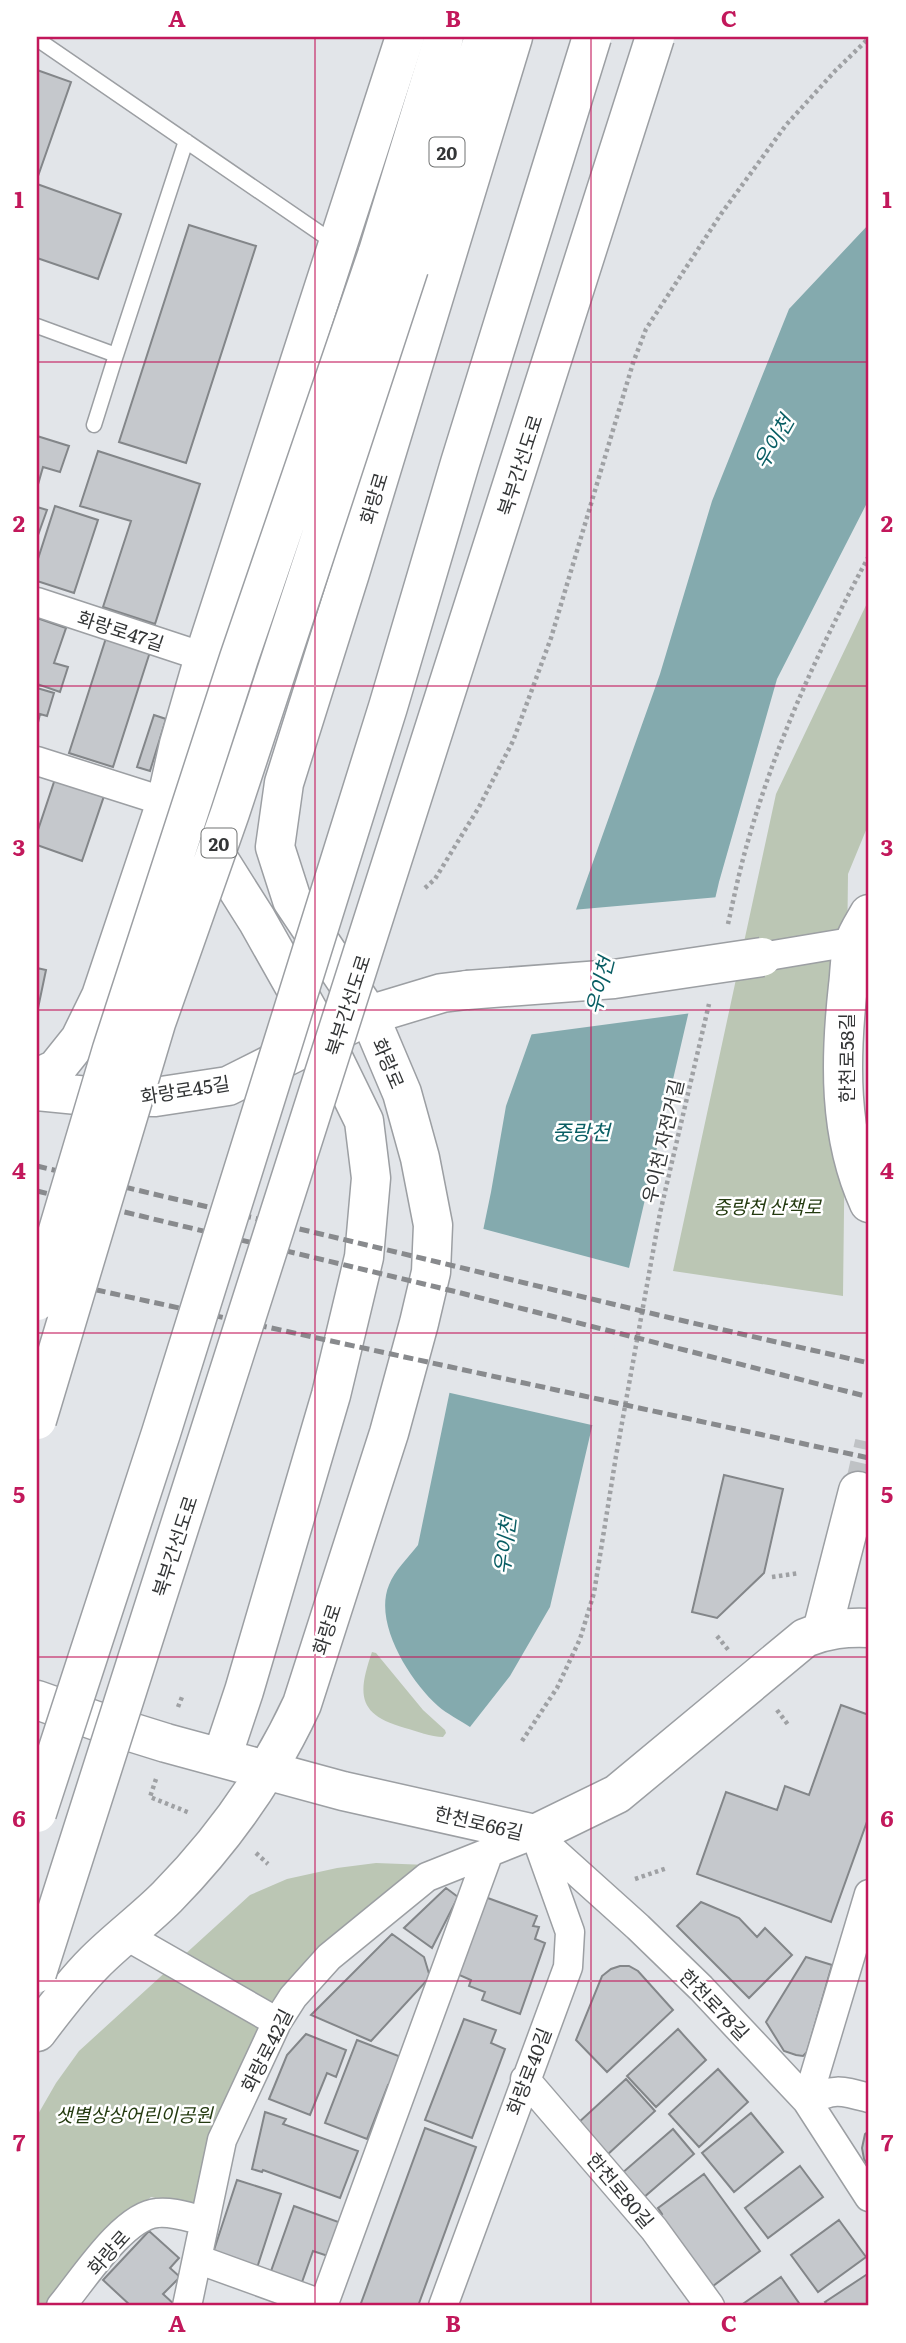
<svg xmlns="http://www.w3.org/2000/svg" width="906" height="2343" font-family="Literata,'Noto Sans KR',serif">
  <rect width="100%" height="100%" fill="#e2e5e9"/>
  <path fill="#bbc6b4" d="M869 599V823L848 874 843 1296 673 1271 776 794Z
    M372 1652 376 1653 423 1710 445 1730 446 1733 443 1737C431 1737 417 1731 405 1728 358 1715 357 1695 372 1652Z
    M376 1863 428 1865 309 1965 199 2206 151 2197 110 2230 49 2306H37V2116L56 2083 79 2051 250 1895 287 1879 337 1868Z"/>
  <path fill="#84aaae" d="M869 224V499L777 679 719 882 550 1607 510 1676 470 1727C460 1720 447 1714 438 1706 410 1681 373 1623 389 1585 394 1571 409 1557 418 1545L491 1192 506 1106 660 674 712 501 789 309Z"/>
  <path fill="#e2e5e9" d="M719 897 692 1013 527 1035 572 910Z
    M480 1228 633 1269 596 1426 446 1392Z"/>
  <path fill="#c5c8cc" stroke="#838689" stroke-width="2" d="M37 70 71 82 37 179Z
    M37 184 121 214 98 279 37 258Z
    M189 225 256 246 186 463 119 442Z
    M37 436 69 446 60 472 43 467 37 488Z
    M98 451 200 484 155 624 103 607 131 521 80 506Z
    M55 506 98 520 74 593 37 581V562Z
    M37 507 47 510 37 538Z
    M37 618 66 628 54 663 68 667 60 692 37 684Z
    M106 638 150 652 113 767 69 753Z
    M37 688 54 693 47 716 40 714 37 727Z
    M154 715 166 719 150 771 137 767Z
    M56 776 105 793 82 861 37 845V833Z
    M37 968 46 970 37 1013Z
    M724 1475 783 1489 764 1573 717 1618 692 1612Z
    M841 1705 869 1715V1816L831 1922 697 1874 726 1792 777 1810 785 1786 809 1795Z
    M446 1888 458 1897 432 1948 404 1928Z
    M485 1897 537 1916 533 1926 539 1927 535 1939 545 1943 520 2014 482 2000 485 1992 469 1986 471 1980 457 1974Z
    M701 1902 739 1918 757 1937 765 1928 792 1955 749 1998 677 1926Z
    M392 1934 424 1957 430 1977 371 2041 311 2015Z
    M806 1957 832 1965 807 2052 803 2056 796 2055 784 2051 766 2022Z
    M620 1966H629L638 1971 673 2010 607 2072 576 2040 602 1976 611 1969Z
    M464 2019 496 2030 491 2043 505 2049 472 2138 425 2120Z
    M678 2029 706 2060 656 2107 627 2076Z
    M306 2034 346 2050 336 2077 327 2073 310 2115 269 2099 287 2055Z
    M357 2040 409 2060 398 2089 388 2085 367 2139 325 2123Z
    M718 2069 748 2102 699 2147 669 2114Z
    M626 2079 655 2111 607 2155 578 2123Z
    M265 2112 286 2119 283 2124 358 2151 340 2198 263 2170 262 2172 252 2169Z
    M751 2113 783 2152 734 2192 702 2153Z
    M425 2128 476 2147 418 2306H360Z
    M673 2129 694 2154 643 2198 621 2174Z
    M869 2131V2168L864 2159 862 2148 865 2134Z
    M800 2166 823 2197 768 2238 745 2208Z
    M704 2174 760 2251 709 2289 658 2217 662 2214 658 2208Z
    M237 2180 281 2194 256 2271 212 2256Z
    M294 2206 344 2224 331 2257 313 2251 301 2285 270 2274Z
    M839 2220 866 2257 818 2292 791 2255Z
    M149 2231 179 2258 170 2268 180 2277 163 2294 176 2306H131L103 2280Z
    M869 2273V2306H828L825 2302Z
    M781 2277 801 2306H740Z"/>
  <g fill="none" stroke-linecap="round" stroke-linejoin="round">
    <path stroke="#bfc2c5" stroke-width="28" stroke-dasharray="28 14" stroke-linecap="butt" d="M858 1491 869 1442"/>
    <g stroke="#9c9fa3" stroke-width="17">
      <path id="lane" d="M37 39 336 244
        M37 326 116 355 186 141
        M94 425 116 355"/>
    </g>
    <g stroke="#9c9fa3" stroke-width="31">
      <path id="street" d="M37 602 204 657
        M37 761 166 802
        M762 957 869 939
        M539 1838 638 1927 701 1988 807 2101 869 2197
        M125 1935 277 2022
        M525 2079 654 2229 710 2306
        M807 2101 869 1894
        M807 2101C835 2088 840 2090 869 2098
        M197 2259 324 2305
        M61 2306C82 2281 123 2216 157 2213 172 2211 191 2218 205 2221
        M187 2306 222 2140 277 2022 293 1997 329 1957 427 1877 535 1834
        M323 2306 489 1852
        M443 2306 568 1967 570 1932 535 1834"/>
    </g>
    <g stroke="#9c9fa3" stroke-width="41">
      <path id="secondary" d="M205 829 216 855 257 920 323 1037 364 1121 371 1178 364 1257 331 1395 244 1691 222 1757
        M869 914C864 923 857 933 854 943 849 955 850 972 848 986 840 1059 838 1135 869 1203
        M37 1078 56 1069 80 1039 101 996 166 802 179 744 204 657 405 37
        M37 1091 88 1096 155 1097 228 1086 369 1015 442 993 467 990
        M822 1631 858 1491
        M37 1700 105 1724 166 1743 343 1791 535 1834 617 1794 805 1638C827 1629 846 1627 869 1628
        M37 2032C55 2008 74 1983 95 1962 118 1939 144 1920 167 1897 222 1841 269 1775 302 1704L389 1433 419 1323 431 1272 433 1225 420 1158 402 1093 369 1015 292 900 275 847 284 783 350 573 513 37"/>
    </g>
    <g stroke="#9c9fa3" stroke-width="41">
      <path id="primary" d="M377 255 444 37
        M409 268 484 37"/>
    </g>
    <path stroke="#9fa1a4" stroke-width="4.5" stroke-dasharray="3.5 3.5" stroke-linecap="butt" d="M425 888 435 879 479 807 513 741 551 638 633 363 646 329 721 214 786 125 835 71 869 38
      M728 924C734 897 740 868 748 841 776 742 820 646 869 556
      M772 1577 799 1573
      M717 1636 730 1652
      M178 1707 182 1697
      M777 1710 789 1726
      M522 1741 557 1688 580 1639 594 1593 616 1456 660 1213 709 1004
      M156 1779 150 1797 190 1813
      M256 1853 268 1864
      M635 1879 667 1868"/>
    <use href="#lane" stroke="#fff" stroke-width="14"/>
    <use href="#street" stroke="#fff" stroke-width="28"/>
    <use href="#secondary" stroke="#fff" stroke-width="38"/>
    <use href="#primary" stroke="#fff" stroke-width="38"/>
    <path stroke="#888a8d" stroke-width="5" stroke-dasharray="10 5" stroke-linecap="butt" d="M37 1166 671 1318 869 1363
      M37 1191 457 1292 869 1397
      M37 1277 869 1458"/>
    <g stroke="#9c9fa3" stroke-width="41" stroke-linecap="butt">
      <path id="secondary-bridge" d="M467 990 614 979 762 957"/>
    </g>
    <g stroke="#9c9fa3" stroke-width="41" stroke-linecap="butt">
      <path id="primary-bridge" d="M37 1301 112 1049 239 658 377 255
        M37 1420 156 1023 230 813 409 268"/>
    </g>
    <g stroke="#9c9fa3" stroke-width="41" stroke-linecap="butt">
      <path id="highway-bridge" d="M37 1813 161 1433 388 707 460 463 592 37
        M37 1973 655 37"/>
    </g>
    <use href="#secondary-bridge" stroke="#fff" stroke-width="38"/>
    <use href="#primary-bridge" stroke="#fff" stroke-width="38"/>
    <use href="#highway-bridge" stroke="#fff" stroke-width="38"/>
  </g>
  <path fill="none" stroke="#c2185b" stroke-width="2" stroke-opacity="0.55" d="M315 37V2306M591 37V2306M37 362H869M37 686H869M37 1010H869M37 1333H869M37 1657H869M37 1981H869"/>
  <g text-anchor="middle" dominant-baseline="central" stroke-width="5" stroke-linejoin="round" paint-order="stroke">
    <g fill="#fff" stroke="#707272" stroke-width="2">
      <rect x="429.5" y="137.5" width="35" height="29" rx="5"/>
      <rect x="201.5" y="828.5" width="35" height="29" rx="5"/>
    </g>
    <g font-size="18" font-weight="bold" fill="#333536">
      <text x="447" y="152">20</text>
      <text x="219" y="843">20</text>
    </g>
    <g font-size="19" fill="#333536" stroke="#fff">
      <text transform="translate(519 465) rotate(-72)">북부간선도로</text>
      <text transform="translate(373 498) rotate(-73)">화랑로</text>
      <text transform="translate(121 630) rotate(18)">화랑로47길</text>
      <text transform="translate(347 1005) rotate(-72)">북부간선도로</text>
      <text transform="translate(846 1058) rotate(-90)">한천로58길</text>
      <text transform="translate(389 1063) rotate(67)">화랑로</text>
      <text transform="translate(185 1089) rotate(-9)">화랑로45길</text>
      <text transform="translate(662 1141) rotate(-77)">우이천 자전거길</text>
      <text transform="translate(174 1546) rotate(-72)">북부간선도로</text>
      <text transform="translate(326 1629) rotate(-72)">화랑로</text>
      <text transform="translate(479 1822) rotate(13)">한천로66길</text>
      <text transform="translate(715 2004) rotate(46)">한천로78길</text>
      <text transform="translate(266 2050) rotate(-63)">화랑로42길</text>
      <text transform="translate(528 2071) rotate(-69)">화랑로40길</text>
      <text transform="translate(621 2190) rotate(50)">한천로80길</text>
      <text transform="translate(108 2252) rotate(-48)">화랑로</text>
    </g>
    <g font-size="19" font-style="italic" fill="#233a0f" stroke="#fff">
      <text x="767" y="1206">중랑천 산책로</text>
      <text x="134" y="2114">샛별상상어린이공원</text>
    </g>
    <g font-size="21" font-style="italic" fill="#095e64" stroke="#fff">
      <text transform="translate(772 441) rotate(-60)">우이천</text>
      <text transform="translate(598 985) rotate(-76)">우이천</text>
      <text x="581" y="1130">중랑천</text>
      <text transform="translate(503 1545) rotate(-83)">우이천</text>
    </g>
  </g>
  <rect width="906" height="2343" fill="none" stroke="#ffffff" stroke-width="77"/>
  <rect x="38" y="38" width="829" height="2266" fill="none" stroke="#c2185b" stroke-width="2.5"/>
  <g font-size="23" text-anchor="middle" font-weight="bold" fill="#c2185b">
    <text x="177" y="27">A</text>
    <text x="453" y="27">B</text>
    <text x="729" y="27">C</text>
    <text x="19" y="208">1</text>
    <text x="887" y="208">1</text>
    <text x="19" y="532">2</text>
    <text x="887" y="532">2</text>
    <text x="19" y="856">3</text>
    <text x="887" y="856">3</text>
    <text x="19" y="1179">4</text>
    <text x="887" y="1179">4</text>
    <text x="19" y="1503">5</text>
    <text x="887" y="1503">5</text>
    <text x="19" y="1827">6</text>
    <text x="887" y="1827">6</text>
    <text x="19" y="2151">7</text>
    <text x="887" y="2151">7</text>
    <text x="177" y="2332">A</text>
    <text x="453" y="2332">B</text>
    <text x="729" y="2332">C</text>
  </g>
</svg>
